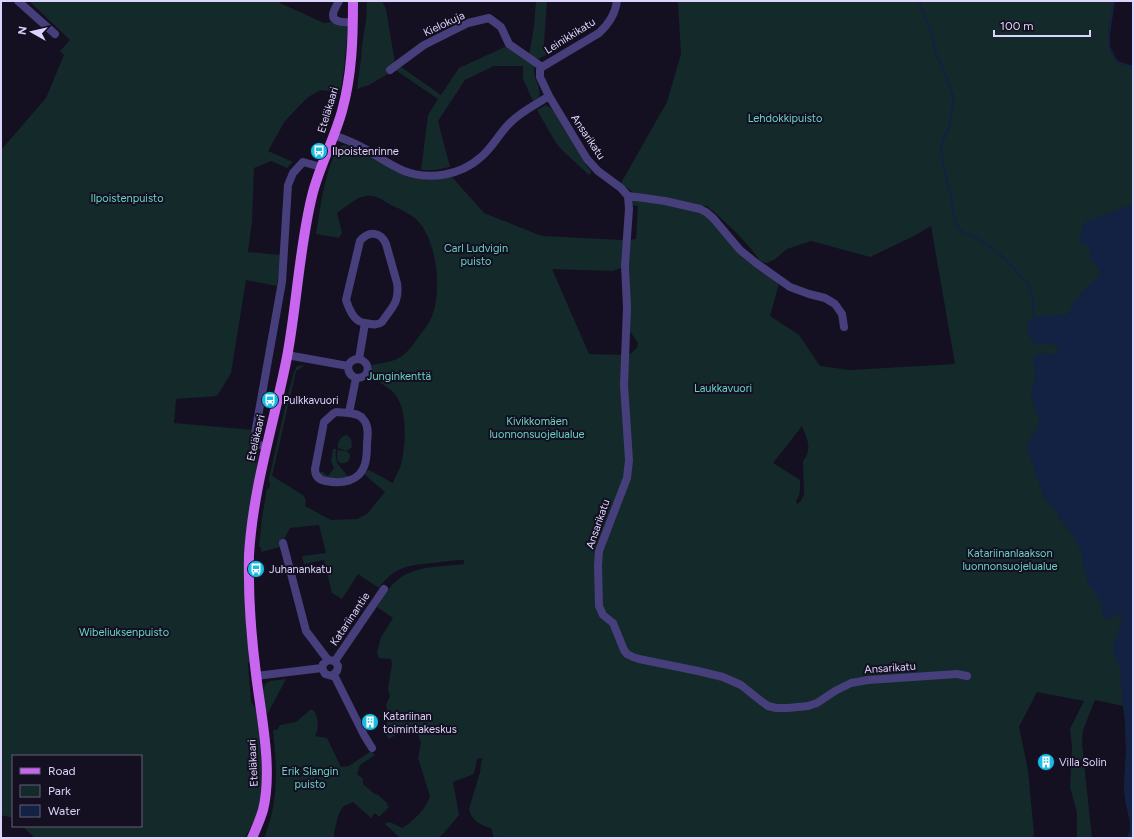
<svg xmlns="http://www.w3.org/2000/svg" width="1134" height="839" font-family="Figtree,sans-serif">
  <rect width="100%" height="100%" fill="#141021"/>
  <path fill="#13292a" fill-rule="evenodd" d="M29 1H280V3L324 23 334 22 348 26 344 69 340 92 320 90 307 98 285 121 268 151 293 162 287 168 271 161 254 168 252 221 248 252 280 255 277 286 246 280 231 373 217 396 176 399 174 423 254 430 259 447 256 474 251 662 248 663 251 701 256 710 257 717C260 749 268 791 254 822 251 827 248 833 244 838H36L34 837 22 826H141V756H13V818L1 815V150L46 98 64 55 60 51 70 40Z
    M367 1H382L386 9 395 63 386 70 388 74 369 85 357 89 361 59 362 46 366 20Z
    M536 1H547L544 45 548 54 536 60 529 56 534 26Z
    M678 1H1114C1111 18 1102 44 1115 59 1119 63 1128 64 1133 66V838H1127L1130 831V822L1125 799 1124 786 1126 751 1125 721 1123 706 1095 700 1083 730 1082 744 1092 838H1077V813L1070 787 1072 747 1070 729 1084 701 1037 692 1019 727 1028 770 1034 834 1033 838H494L491 828C481 826 471 820 469 809L480 772 482 758 477 759 474 774 453 782 459 815 444 833 438 838H400L385 824 387 822 392 823 402 828 404 827C414 820 427 808 430 796L418 758 421 743 414 724 389 739 384 731 389 717 386 705 390 696 388 689 392 664 391 659 379 658 377 653 381 637 393 618 377 607C382 599 387 590 393 584 411 565 440 567 464 564V560C454 560 443 562 433 563 408 565 394 567 379 588L358 574 342 599 332 593 324 560 304 564 302 556 326 553 319 525 290 528 280 547 261 552V548L259 546 262 518 267 488 269 489 270 485 269 479 287 398 294 372 297 366 305 365 296 371 272 476 303 495 306 500 305 506 331 520 357 519 367 514 385 492 364 474 369 470 393 483C396 475 401 468 402 460 406 440 408 404 391 390 385 385 377 381 370 377L372 371V365C381 363 392 362 399 358 407 353 412 346 417 339 423 331 429 324 432 316 442 291 437 246 421 225 414 215 402 210 391 205 384 201 375 194 366 196 356 197 346 207 337 213L342 233 339 238 316 234C320 210 325 167 339 147L344 145 347 146 373 157 394 171 407 176 415 178 429 180 452 177 484 213 542 236 623 240 621 268 613 271 552 269 589 354 624 355 626 469 604 543 628 480 626 387 629 355 637 348 638 343 629 330 630 274 628 263 630 240 636 239 638 206 633 205 632 199H637L694 211 705 215 780 280 770 316 799 335 820 366 850 370 955 364 931 226 914 236 870 257 811 241 787 249 774 260 766 263 760 261C746 240 726 223 707 206H696L635 194 621 183 667 102 681 54ZM802 426C807 439 813 449 803 461L804 495 800 502 797 504 796 501C801 494 800 489 800 480L773 463Z
    M509 45 535 66C531 78 542 85 539 97L533 101 523 79V66H494L465 80 438 121 450 167 435 170H421L428 115 438 99 394 69 400 66 441 95 459 68Z
    M546 105 553 110 586 165 591 171V173L589 175 564 152 556 143 537 110Z
    M347 435 351 439 352 447 347 451 338 448C337 443 340 436 347 435Z
    M333 449H336C334 465 340 465 348 477 338 479 327 480 319 474L321 471 328 476 334 468 331 461Z
    M337 450 346 451 349 453C352 459 347 465 340 463L337 460Z
    M286 679 268 713 266 712 263 691 265 684 270 681Z
    M310 710H313C319 716 319 729 315 736L327 738 341 767 349 766 371 751 375 755 360 765 357 774 363 779V784L376 795 377 794 387 803V805L389 807 379 817 375 813 371 818 353 802C351 804 347 804 344 806 338 810 335 829 334 836L335 838H264C279 801 277 768 273 730H277L280 725 296 722Z"/>
  <path fill="#132142" d="M1133 203V838H1127L1130 831V822L1125 799 1124 786 1126 751 1125 721 1121 687 1120 667 1113 653V646L1119 630 1122 618 1121 615 1117 614 1109 620 1105 618 1102 613 1101 601 1088 584 1085 572 1080 548 1067 527 1060 520 1057 512 1044 498 1029 454C1023 435 1038 437 1039 423 1039 412 1031 403 1031 393 1030 388 1035 384 1035 378 1036 371 1033 364 1033 357 1038 352 1047 353 1054 355L1058 353V349C1052 341 1043 345 1034 344 1031 340 1028 335 1027 330 1025 311 1056 316 1067 315L1071 310 1073 303 1087 287 1099 277 1100 272C1098 266 1091 262 1090 255 1089 251 1091 249 1089 245L1082 244 1079 242C1080 236 1082 225 1087 221 1091 219 1098 218 1102 216 1112 212 1121 208 1131 205Z"/>
  <g fill="none" stroke-linecap="round" stroke-linejoin="round">
    <path stroke="#132142" stroke-width="2" d="M919 1 932 35 935 52 941 64 954 98 949 128 941 145 943 165 950 192 955 221 963 233 974 236 1001 255 1028 284 1033 300 1034 317
      M1114 1 1109 34V47L1117 62 1133 67
      M498 836 505 838"/>
    <path stroke="#473f7b" stroke-width="8" d="M18 1 55 34
      M339 1C337 5 334 9 333 14 332 24 347 22 353 22
      M542 67 540 70V77L549 96 587 159 598 171 621 188 628 196 629 209 625 265 627 307 624 385 629 460 627 478 599 551 598 565 599 606 603 615 613 623 624 650 627 654 633 657 639 659 698 671 723 677 741 685 761 701 768 706 776 708H788L808 706 817 703 835 691 851 683 868 680 957 674 967 676
      M542 67 599 33C609 24 615 15 617 1
      M390 70 424 45 468 23 489 18 501 27 509 44 542 67
      M333 135C345 139 357 144 367 150 379 157 391 166 404 171 430 181 461 175 481 157 493 147 500 132 511 122 522 111 537 104 549 96
      M628 196 644 198 665 201 700 209 706 212 713 218 740 250 756 263 790 287 809 294 825 298 835 304 842 314 844 327
      M287 355 348 366
      M348 366C350 361 354 359 359 359L365 323C371 324 377 326 382 322 392 307 400 302 397 283L386 244C381 232 369 230 360 241L346 300C348 306 353 318 359 321 361 322 363 323 365 323
      M348 366C348 372 350 376 356 378L349 413 336 412 334 413 324 422 315 469C315 476 319 480 326 481 341 484 360 482 365 464 367 458 367 450 367 443 368 435 369 425 363 419 360 414 354 414 349 413
      M356 378C370 378 372 363 359 359
      M267 447 260 445 254 442V439L282 282 288 185 293 173 303 162 321 167
      M283 543 306 631 328 660
      M335 661 384 589
      M334 675 364 735 372 748
      M256 676 322 668 325 674 332 676 337 671 338 666 335 661 328 660 323 664 322 668"/>
    <path stroke="#c866ef" stroke-width="10" d="M252 838C256 829 260 820 263 810 273 769 261 716 256 674 251 635 248 595 249 555 253 487 274 423 287 357 297 304 299 249 312 196 319 167 334 140 342 111 352 75 353 38 353 1"/>
  </g>
  <defs>
    <g id="bus-disc" transform="scale(0.9)"><circle r="9.5" fill="#17bce3" stroke="#141021"/><path d="M-5-6H5V4H4V6H2V4H-2V6H-4V4H-5ZM-3.5-4V0h7V-4ZM-3.5 1.2v1.5H-2V1.2ZM2 1.2v1.5H3.5V1.2Z" fill="#fff"/></g>
    <g id="building-disc" transform="scale(0.9)"><circle r="9.5" fill="#17bce3" stroke="#141021"/><path d="M-4-6H4V6H1V3H-1V6H-4ZM-2.5-4.3h1.7v1.8h-1.7ZM.8-4.3h1.7v1.8H.8ZM-2.5-1h1.7V.8h-1.7ZM.8-1h1.7V.8H.8Z" fill="#fff"/></g>
  </defs>
  <g fill-rule="evenodd">
    <use href="#bus-disc" x="319" y="151"/>
    <use href="#bus-disc" x="270" y="400"/>
    <use href="#bus-disc" x="256" y="569"/>
    <use href="#building-disc" x="370" y="722"/>
    <use href="#building-disc" x="1046" y="762"/>
  </g>
  <g text-anchor="middle" dominant-baseline="central" stroke-width="4" stroke-linejoin="round" paint-order="stroke">
    <g font-size="11" fill="#dcd4fb" stroke="#141021">
      <text transform="translate(444 24) rotate(-25)">Kielokuja</text>
      <text transform="translate(570 36) rotate(-32)">Leinikkikatu</text>
      <text transform="translate(328 110) rotate(-73)">Eteläkaari</text>
      <text transform="translate(588 137) rotate(56)">Ansarikatu</text>
      <text transform="translate(256 438) rotate(-77)">Eteläkaari</text>
      <text transform="translate(598 524) rotate(-71)">Ansarikatu</text>
      <text transform="translate(350 619) rotate(-56)">Katariinantie</text>
      <text transform="translate(890 668) rotate(-4)">Ansarikatu</text>
      <text transform="translate(253 763) rotate(-93)">Eteläkaari</text>
    </g>
    <g font-size="11" fill="#67d3c2" stroke="#141021">
      <text x="785" y="118">Lehdokkipuisto</text>
      <text x="127" y="198">Ilpoistenpuisto</text>
      <text x="476" y="248">Carl Ludvigin<tspan x="476" dy="13">puisto</tspan></text>
      <text x="399" y="376">Junginkenttä</text>
      <text x="723" y="388">Laukkavuori</text>
      <text x="537" y="421">Kivikkomäen<tspan x="537" dy="13">luonnonsuojelualue</tspan></text>
      <text x="1010" y="553">Katariinanlaakson<tspan x="1010" dy="13">luonnonsuojelualue</tspan></text>
      <text x="124" y="632">Wibeliuksenpuisto</text>
      <text x="310" y="771">Erik Slangin<tspan x="310" dy="13">puisto</tspan></text>
    </g>
    <g font-size="11" fill="#dcd4fb" stroke="#141021" text-anchor="start">
      <text x="332" y="151">Ilpoistenrinne</text>
      <text x="283" y="400">Pulkkavuori</text>
      <text x="269" y="569">Juhanankatu</text>
      <text x="383" y="716">Katariinan<tspan x="383" dy="13">toimintakeskus</tspan></text>
      <text x="1059" y="762">Villa Solin</text>
    </g>
  </g>
  <rect width="1134" height="839" fill="none" stroke="#dcd4fb" stroke-width="4"/>
  <rect x="12" y="755" width="130" height="72" fill="#141021" stroke="#645e78"/>
  <rect x="20" y="768" width="20" height="6" fill="#c866ef" stroke="#645e78"/>
  <text x="48" y="775" font-size="12" fill="#dcd4fb">Road</text>
  <rect x="20" y="785" width="20" height="12" fill="#13292a" stroke="#645e78"/>
  <text x="48" y="795" font-size="12" fill="#dcd4fb">Park</text>
  <rect x="20" y="805" width="20" height="12" fill="#132142" stroke="#645e78"/>
  <text x="48" y="815" font-size="12" fill="#dcd4fb">Water</text>
  <g transform="translate(32 32) rotate(278)" stroke="#141021" stroke-width="3" paint-order="stroke">
  <path d="M0-3L7 15L0 10L-7 15Z" fill="#dcd4fb"/>
  <text y="-6" font-size="11" font-weight="bold" text-anchor="middle" fill="#dcd4fb">N</text>
  </g>
  <path d="M994 30v6h96v-6" fill="none" stroke="#dcd4fb" stroke-width="2"/>
  <text x="1000" y="30" font-size="12" fill="#dcd4fb" stroke="#141021" stroke-width="3" paint-order="stroke">100 m</text>
</svg>
